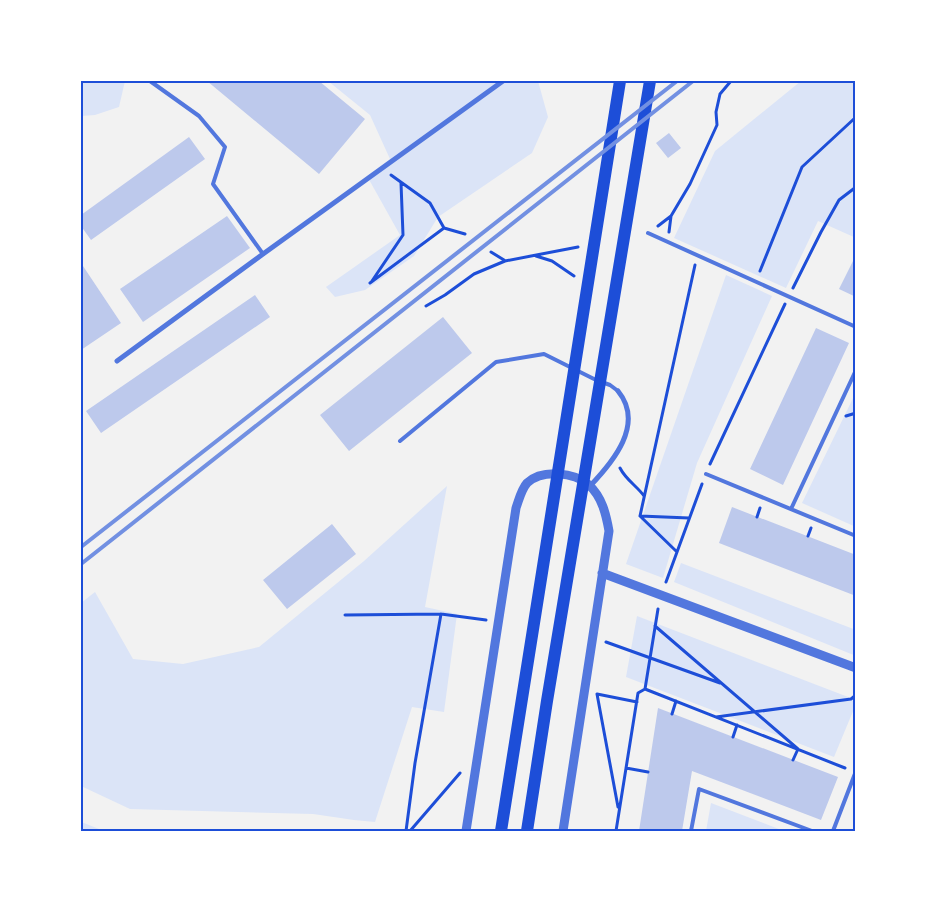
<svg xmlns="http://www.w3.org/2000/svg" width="937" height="912" font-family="Georgia,serif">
  <rect width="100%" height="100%" fill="#f2f2f2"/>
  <path fill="#dbe4f7" d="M81 81H125L119 107 95 115 81 116Z
    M328 81H538L548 117 532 153 438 217 414 256 365 290 335 297 326 287 400 235 367 176 390 159 370 115Z
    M801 81H856V238L818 221 786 288 674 238 715 151Z
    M726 275 772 296 697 463 663 578 626 564Z
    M856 392V527L802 503Z
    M447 486 425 607 457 614 444 712 412 707 375 822 354 820 313 814 130 809 81 786V603L95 592 133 659 183 664 259 647 364 561Z
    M681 563 856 630V656L674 582Z
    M637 616 856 700V704L834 757 626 677Z
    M711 803 784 831H706Z
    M81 822 84 823 104 831H81Z"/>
  <path fill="#bdc9ec" d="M207 81H319L365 119 319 174Z
    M669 133 681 148 668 158 656 143Z
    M189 137 205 159 91 240 81 226V215Z
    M227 216 250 248 143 322 120 289Z
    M856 255V297L839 289Z
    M81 263 121 323 81 350Z
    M255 295 270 317 101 433 86 411Z
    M443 317 472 353 349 451 320 415Z
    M816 328 849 343 783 485 750 469Z
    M732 507 856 555V596L719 543Z
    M332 524 356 554 287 609 263 580Z
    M658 708 838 777 821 820 692 771 682 831H639Z"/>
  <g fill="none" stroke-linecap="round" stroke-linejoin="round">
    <path stroke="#1d4ed8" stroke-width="3" d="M391 175 430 203 444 228
      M658 226 671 216
      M669 232 671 216 690 184 717 125 716 112 720 94 731 81
      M491 252 504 260
      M536 256 552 261 574 276
      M760 271 802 167 856 117
      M372 281 403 235 401 183
      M370 283 444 228 465 234
      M793 288 821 232 839 200 856 187
      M426 306 445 295 474 274 505 261 578 247
      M846 416 856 413
      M710 464 785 304
      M620 468C626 480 637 486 644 496
      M640 516 695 265
      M640 516 676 551
      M640 516 689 518
      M757 517 760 508
      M808 536 811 528
      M666 582 702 484
      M345 615 441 614 486 620
      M655 626 798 749 793 760
      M606 642 720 683
      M645 689 658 609
      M672 714 676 701
      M716 717 851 699 856 695
      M733 737 737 725
      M626 768 648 772
      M618 807 597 694 637 702
      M406 831 415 763 441 614
      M410 831 460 773
      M616 831 638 693 645 689 845 768"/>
    <path stroke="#5277de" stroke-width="4" d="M150 81 199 116 225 147 213 184 263 254
      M648 233 856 327
      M400 441 496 362 544 354 596 380 610 385 618 391
      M706 474 856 536
      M791 509 856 370
      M691 831 699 789 812 831
      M833 831 856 771"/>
    <path stroke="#5277de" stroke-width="5" d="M117 361 263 254 503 81
      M590 486C613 462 645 424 618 391"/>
    <path stroke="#5277de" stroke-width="9" d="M602 573 856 668
      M466 831 516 508C519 500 521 490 527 483 542 469 574 472 589 485 602 497 606 514 609 531L563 831"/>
    <path stroke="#1d4ed8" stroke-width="12" d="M501 831 620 81
      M527 831 547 701 650 81"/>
    <path stroke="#7290e2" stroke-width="4" d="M81 547 677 81
      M81 564 693 81"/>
  </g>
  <rect width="937" height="912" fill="none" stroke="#ffffff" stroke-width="165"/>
  <rect x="82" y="82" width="772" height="748" fill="none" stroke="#1d4ed8" stroke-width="2"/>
</svg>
